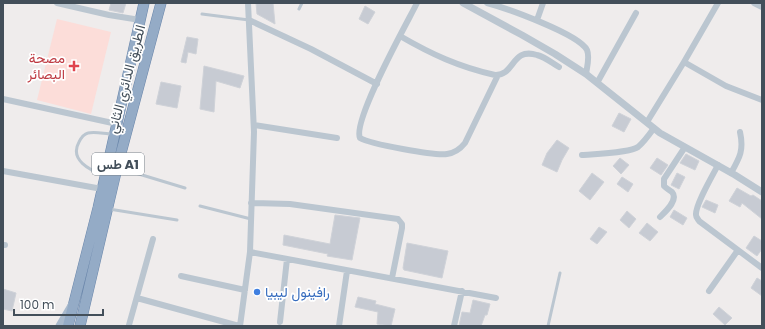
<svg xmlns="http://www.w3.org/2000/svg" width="765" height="329" font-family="Poppins,Vazirmatn,sans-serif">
  <rect width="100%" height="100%" fill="#efecec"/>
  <path fill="#fcddd9" d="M57 19 111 32 91 114 37 100Z"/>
  <path fill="#c7cbd3" stroke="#cfd2d8" d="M111 3H126L123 13 109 10Z
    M256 3H273L275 24 257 14Z
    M365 6 375 12 368 24 359 19Z
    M187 37 198 39 196 54 188 52 186 63 181 62Z
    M204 66 244 76 240 88 216 81 214 112 200 109Z
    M161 82 181 86 177 108 156 104Z
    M619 113 631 119 624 132 612 126Z
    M557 140 569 148 562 160 557 172 542 165 547 153Z
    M686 154 699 161 695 170 680 163Z
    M620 158 629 165 621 174 613 166Z
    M657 158 668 165 661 175 650 168Z
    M592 173 604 182 590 200 579 191Z
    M677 173 685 177 679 189 671 185Z
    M622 177 633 184 628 192 617 184Z
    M737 188 751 196 753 195 762 201V219L742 203 740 207 729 201Z
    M706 200 718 205 715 213 702 207Z
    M674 210 687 218 683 225 670 217Z
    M627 211 636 219 629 228 620 220Z
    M335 215 360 218 352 260 327 256 328 254 283 245 284 235 330 244Z
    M647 223 658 232 650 241 639 233Z
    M599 227 607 232 597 244 590 239Z
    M754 236 762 241V249L757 256 746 248Z
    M407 243 448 251 442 278 404 270 403 268Z
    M757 278 762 281V296L751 288Z
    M3 289 16 293 12 311 3 309Z
    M358 297 376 301 375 304 395 309 391 326 377 324 378 312 355 307Z
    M473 300 490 304 487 315H485L481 326H459L462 312 470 313Z
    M719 307 732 318 725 325 713 314Z"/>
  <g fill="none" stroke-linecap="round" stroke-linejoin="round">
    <g stroke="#6b87ab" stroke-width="11">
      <path id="trunk" d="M68 326 98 208 144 3
        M80 326 117 168 161 3"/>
    </g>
    <path stroke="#bbc6d0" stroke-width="3" d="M299 9 302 3
      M202 14 249 20
      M119 168 185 188
      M103 175C90 170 69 160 79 142 81 138 84 134 88 133 95 131 105 134 113 134
      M200 206 251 219
      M109 209 177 220
      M548 326 560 273"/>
    <path stroke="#bbc6d0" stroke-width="6" d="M57 3 109 15 140 20
      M417 3C407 23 352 121 360 138 370 144 435 156 447 154 455 153 461 148 465 143L498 75
      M487 3C506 8 579 34 587 50 590 57 587 67 586 74
      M754 3 762 7
      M249 20 311 49 377 84
      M537 20 543 3
      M400 36C431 54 459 67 495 75 515 76 511 47 537 55 545 57 552 63 559 67
      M684 62 726 86 762 100
      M597 83 636 13
      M3 99 117 124
      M647 122 684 62 718 3
      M254 125 337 138
      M582 155C593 154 630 153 638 147 644 142 649 135 654 128
      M718 165C713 175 695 205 696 215 696 217 698 219 699 221L762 268
      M3 171 102 189
      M731 173C740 157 744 150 740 132
      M251 203 290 204 398 219 402 224V228L392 278
      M660 217C665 212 679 200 672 192 669 190 666 188 664 186V179L685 147
      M3 245H5
      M250 252 496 298
      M181 276 245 290
      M709 291 738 250
      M137 298 239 326
      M280 322 287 259
      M129 325 153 239
      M240 326 250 252 254 132 248 3
      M339 326 347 271
      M454 326 462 291"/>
    <path stroke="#bbc6d0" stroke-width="7" d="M463 3 522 35 555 54 586 74 660 133 735 175 762 192"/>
    <path stroke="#a9bacd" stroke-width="9" d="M60 326 73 304"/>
    <use href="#trunk" stroke="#94abc6" stroke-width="10"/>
  </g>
  <path fill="#e0444e" stroke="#fff" stroke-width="1.5" d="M72 60h4v4h4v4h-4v4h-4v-4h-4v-4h4z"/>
  <circle fill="#3f7fe0" stroke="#fff" stroke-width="1.5" cx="257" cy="292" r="4"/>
  <g text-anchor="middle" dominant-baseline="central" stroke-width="3.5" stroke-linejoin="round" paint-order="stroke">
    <rect fill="#fff" stroke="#7b848c" stroke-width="1" x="92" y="153" width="52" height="22" rx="3"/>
    <g font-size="13" font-weight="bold" fill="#434f5a">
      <text x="118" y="164">طس A1</text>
    </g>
    <g font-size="14" fill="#be3a42" stroke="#fff" text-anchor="end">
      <text x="65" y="58">مصحة<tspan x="65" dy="16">البصائر</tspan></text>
    </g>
    <g font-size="14" fill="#434f5a" stroke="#fff">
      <text transform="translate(126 79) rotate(-75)">الطريق الدائري الثاني</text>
    </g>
    <g font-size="14" fill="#366cbe" stroke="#fff" text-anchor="start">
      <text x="265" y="292">رافينول ليبيا</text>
    </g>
  </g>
  <rect width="765" height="329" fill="none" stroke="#434f5a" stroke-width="8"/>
  <path d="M14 309v6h89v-6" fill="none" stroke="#434f5a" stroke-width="2"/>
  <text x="20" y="309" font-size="12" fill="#434f5a" stroke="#ffffff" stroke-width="3" paint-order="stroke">100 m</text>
</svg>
